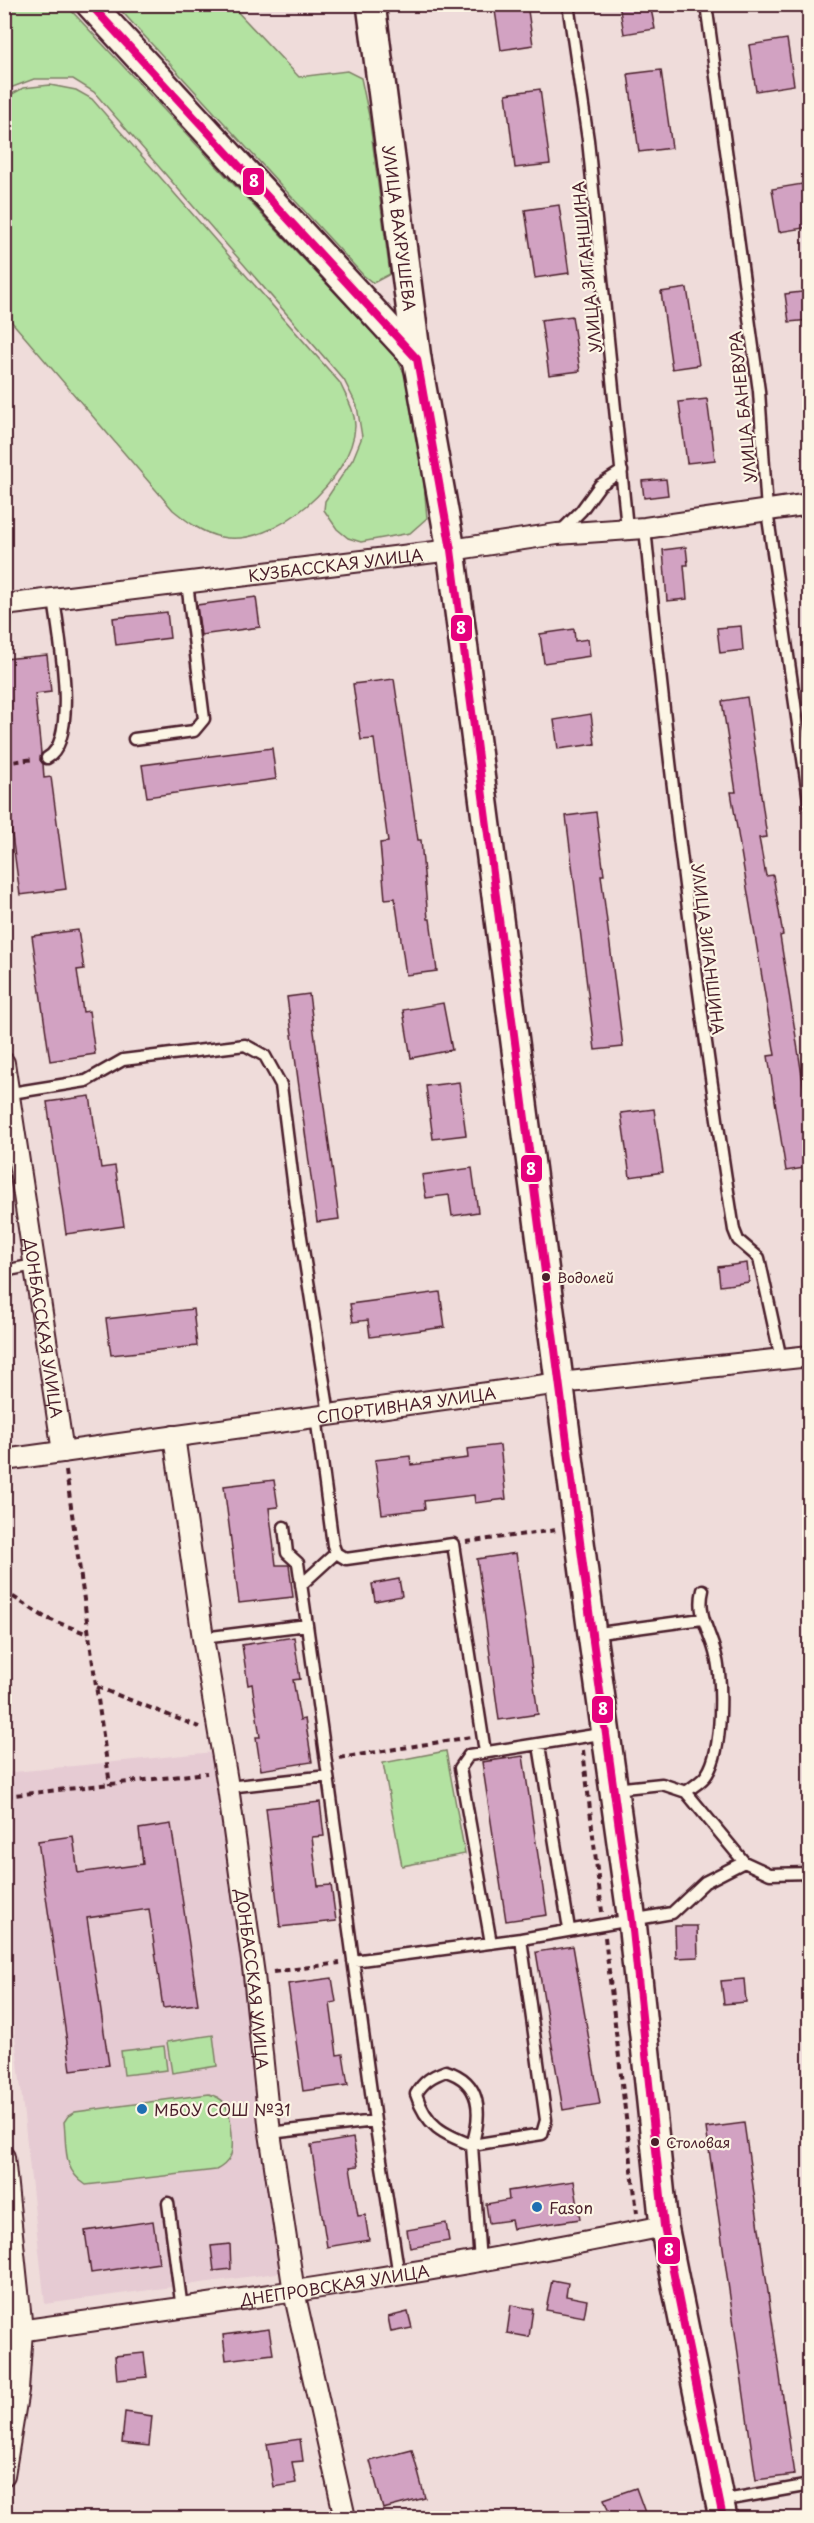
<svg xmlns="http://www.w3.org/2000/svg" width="814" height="2523" font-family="'Playpen Sans',sans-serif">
  <rect width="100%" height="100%" fill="#efdcda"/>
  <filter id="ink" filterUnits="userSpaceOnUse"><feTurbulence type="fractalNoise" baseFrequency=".0167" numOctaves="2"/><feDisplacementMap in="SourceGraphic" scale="12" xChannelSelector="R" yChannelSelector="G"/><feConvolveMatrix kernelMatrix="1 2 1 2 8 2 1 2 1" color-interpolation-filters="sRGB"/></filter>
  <g filter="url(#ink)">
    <path fill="#e6cbd3" d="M214 1752 284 2272 45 2304 5 1946 4 1773Z"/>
    <path fill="#b3e2a1" stroke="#7e8066" stroke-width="1.5" d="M4 5H66L397 359 411 387 420 437 427 518 410 533 361 542 348 538 337 529 324 510 325 501 353 459 362 437 357 406 344 380 94 92 73 79H34L5 90Z
      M116 5H231L299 77 347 71 361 78 369 116 390 274 373 283 363 275Z
      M50 85 76 90 92 99 340 383C346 397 355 410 355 426 353 478 274 549 221 537 202 533 188 522 173 510L5 314V98L23 88Z
      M446 1751 465 1854 402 1866 383 1763Z
      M213 2035 217 2066 172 2073 167 2042Z
      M164 2046 167 2070 124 2075 121 2051Z
      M209 2094C215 2096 221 2098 225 2104 231 2113 235 2148 230 2157 227 2163 222 2167 216 2170L86 2185C62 2169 67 2149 64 2122L68 2116 75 2112Z"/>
    <path fill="#d2a2c2" stroke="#4a1f2b" stroke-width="1.5" d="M494 4H527L533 45 501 50Z
      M619 4H650L655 29 624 34Z
      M787 39 794 85 756 91 749 45Z
      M661 70 672 148 639 152 628 74Z
      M540 89 550 164 515 168 506 94Z
      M802 184 810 227 779 232 772 189Z
      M559 205 569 273 535 278 525 210Z
      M687 288 699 365 672 369 661 292Z
      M810 291V320L789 322 785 294Z
      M572 316 580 371 549 375 541 320Z
      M707 399 715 460 687 463 679 402Z
      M666 479 668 495 644 498 642 481Z
      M686 547 688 565H684L687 599 667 601 663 550Z
      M256 597 260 627 201 635 197 605Z
      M167 612 170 638 116 645 113 618Z
      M741 626 743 650 720 653 717 628Z
      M574 629 575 641 588 639 590 656 544 663 540 634Z
      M47 655 51 692 35 694 41 753 40 760 43 764 44 778 51 777 66 889 20 895 5 783H8L4 752V659Z
      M394 679 418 840H421L428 919H430L437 971 406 975 395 898 385 899 380 843 388 842 374 739 361 740 353 684Z
      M747 697 767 837 759 838 766 876 773 875 783 935 780 936 810 1126V1167L786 1171 768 1056 775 1055 731 792H736L722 701Z
      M591 714 595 744 558 749 554 720Z
      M272 748 276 779 147 797 142 765Z
      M596 812 604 875H601L623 1047 595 1050 566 816Z
      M78 930 84 969 77 970 83 1012 89 1011 95 1054 50 1061 32 936Z
      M309 994 339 1219 317 1222 287 997Z
      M443 1003 452 1050 411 1058 403 1010Z
      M459 1082 466 1135 433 1139 426 1086Z
      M90 1096 101 1168 115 1166 124 1226 66 1234 47 1102Z
      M654 1109 663 1172 630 1177 621 1113Z
      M472 1168 478 1212 452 1216 449 1195 426 1198 422 1175Z
      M747 1263 749 1282 720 1286 718 1267Z
      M440 1292 445 1327 370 1337 368 1320 353 1322 350 1304Z
      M193 1309 197 1346 111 1355 106 1319Z
      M500 1445 506 1499 475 1503 474 1495 424 1501 425 1509 382 1514 375 1460 410 1456 411 1465 468 1458 467 1449Z
      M274 1480 278 1507 269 1508 276 1565H289L293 1597 239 1603 224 1486Z
      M516 1553 538 1714 499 1720 477 1559Z
      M399 1579 402 1596 375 1601 372 1584Z
      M294 1637 300 1679 293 1680 300 1720 305 1719 312 1762 261 1770 256 1737H260L252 1684 248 1685 242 1645Z
      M523 1756 547 1915 506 1921 482 1762Z
      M320 1802 324 1836 312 1837 318 1886 331 1885 336 1921 280 1927 266 1808Z
      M171 1824 198 2004 163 2008 149 1909 87 1918 109 2065 71 2070 38 1841 73 1836 78 1873 143 1864 139 1829Z
      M675 1926H697L698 1957 676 1958Z
      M573 1946 600 2104 563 2110 536 1952Z
      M332 1978 336 2002 330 2003 337 2055 343 2054 348 2085 303 2091 288 1984Z
      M744 1979 746 2002 724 2004 721 1981Z
      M744 2123 794 2475 756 2480 706 2128Z
      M353 2138 358 2166 350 2167 358 2216 365 2215 369 2240 327 2247 311 2145Z
      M574 2181 580 2219 513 2229 511 2220 489 2223 486 2204 509 2200 508 2191Z
      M153 2221 159 2263 91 2273 85 2231Z
      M446 2223 449 2241 410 2248 407 2230Z
      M230 2244 231 2269 214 2271 211 2246Z
      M552 2280 568 2283 566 2296 587 2300 584 2317 546 2310Z
      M511 2305 533 2309 529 2337 507 2333Z
      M408 2312 412 2328 391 2332 388 2317Z
      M269 2329 273 2354 226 2360 223 2335Z
      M144 2353 147 2377 117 2380 115 2356Z
      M125 2412 152 2416 149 2446 122 2443Z
      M300 2439 303 2461 292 2462 296 2483 274 2487 267 2444Z
      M412 2450 425 2498 383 2509 370 2461Z
      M636 2488 647 2518H611L604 2499Z"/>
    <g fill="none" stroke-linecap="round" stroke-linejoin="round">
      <g stroke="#4a1f2b" stroke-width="15">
        <path id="service" d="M568 4 588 140 627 528
          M706 4 759 391 767 511 810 807
          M645 528C668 763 697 997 734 1230L738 1240 759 1258 781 1359
          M559 533 581 511 600 485 622 471
          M134 739 194 731 204 719 187 583
          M47 758C80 741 58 631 54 599
          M5 1094 86 1081 123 1060 245 1045 265 1056 281 1085 296 1205 329 1414
          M4 1271 34 1265
          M316 1416 333 1545 336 1553 346 1559 453 1544 485 1752
          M284 1527 287 1553 298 1563 307 1625
          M301 1585 336 1553
          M592 1634 702 1619
          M203 1638 307 1625 328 1776
          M539 1745 569 1929
          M228 1787 328 1776 375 2121
          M614 1789 662 1784 686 1792 744 1862 770 1874 810 1873
          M686 1792C692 1787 703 1781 707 1774 723 1750 723 1679 715 1652 709 1630 697 1614 703 1590
          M491 1943 460 1768 469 1755 607 1733
          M353 1961 521 1939
          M446 2071C482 2082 482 2114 472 2145 443 2134 426 2126 416 2094 424 2081 432 2076 446 2071Z
          M270 2133 375 2121 399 2276
          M168 2203 182 2309
          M480 2263 472 2145 542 2134 546 2120 521 1939 672 1913 705 1882 744 1862
          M720 2501 810 2485"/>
      </g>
      <g stroke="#4a1f2b" stroke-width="24">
        <g id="minor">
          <path id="s1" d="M4 605 451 550 557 534 645 528 810 504"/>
          <path id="s2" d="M4 1063 63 1452"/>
          <path id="s3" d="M174 1436 203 1638 228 1787 254 1975 270 2133 294 2292 345 2518"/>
          <path id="s4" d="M4 1460 560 1383 810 1356"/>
          <path d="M4 2157 22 2330 18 2390 4 2475"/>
          <path id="s5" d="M4 2333C227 2302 445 2271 664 2226"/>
        </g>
      </g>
      <g stroke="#4a1f2b" stroke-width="32">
        <g id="secondary">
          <path d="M90 4 417 359"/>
          <path id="s6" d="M371 4 417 359 451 550 592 1634 632 1921 664 2226 723 2518"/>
        </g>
      </g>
      <path stroke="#4a1f2b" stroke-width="4" stroke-dasharray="6 4.5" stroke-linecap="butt" d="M4 763 34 759
        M66 1471 110 1785
        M466 1542 557 1530
        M4 1591 46 1618 88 1634
        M97 1687 199 1727
        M583 1750 602 1912
        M339 1758 471 1737
        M6 1796 207 1773
        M605 1937 637 2213
        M273 1972 340 1963"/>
      <use href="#service" stroke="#fcf5e5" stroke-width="10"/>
      <use href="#minor" stroke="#fcf5e5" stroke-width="20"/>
      <use href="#secondary" stroke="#fcf5e5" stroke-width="27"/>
      <g stroke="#fcf5e5" stroke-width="12">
        <path id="bus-1" d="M90 4 417 359
          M417 359 451 550 592 1634 632 1921 664 2226 723 2518"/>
      </g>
      <use href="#bus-1" stroke="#e5007d" stroke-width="8"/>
    </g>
  </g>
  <g fill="#4a1f2b" stroke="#fcf5e5" stroke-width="2">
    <circle cx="546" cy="1277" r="5"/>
    <circle cx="655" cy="2142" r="5"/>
  </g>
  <g fill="#1f6fb2" stroke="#fcf5e5" stroke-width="2">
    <circle cx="142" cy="2109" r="6"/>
    <circle cx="537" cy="2207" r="6"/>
  </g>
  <g text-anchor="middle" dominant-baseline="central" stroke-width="4.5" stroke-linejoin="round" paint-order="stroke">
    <g font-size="14" fill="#4a1f2b" stroke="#fcf5e5" text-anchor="start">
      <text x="557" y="1277">Водолей</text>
      <text x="666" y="2142">Столовая</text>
    </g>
    <g font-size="16" fill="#4a1f2b" stroke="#fcf5e5">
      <text stroke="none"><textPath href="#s6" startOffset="226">УЛИЦА ВАХРУШЕВА</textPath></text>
      <text transform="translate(586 267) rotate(-96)">УЛИЦА ЗИГАНШИНА</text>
      <text transform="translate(742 407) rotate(-96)">УЛИЦА БАНЕВУРА</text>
      <text stroke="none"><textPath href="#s1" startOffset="334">КУЗБАССКАЯ УЛИЦА</textPath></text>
      <text transform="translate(709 949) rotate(83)">УЛИЦА ЗИГАНШИНА</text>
      <text stroke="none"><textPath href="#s2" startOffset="268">ДОНБАССКАЯ УЛИЦА</textPath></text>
      <text stroke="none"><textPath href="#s4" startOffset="406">СПОРТИВНАЯ УЛИЦА</textPath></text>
      <text stroke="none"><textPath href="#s3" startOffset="549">ДОНБАССКАЯ УЛИЦА</textPath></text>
      <text stroke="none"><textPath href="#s5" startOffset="334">ДНЕПРОВСКАЯ УЛИЦА</textPath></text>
    </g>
    <g font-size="16" fill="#4a1f2b" stroke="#fcf5e5" text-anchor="start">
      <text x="154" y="2109">МБОУ СОШ №31</text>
      <text x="549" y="2207">Fason</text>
    </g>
  </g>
  <g stroke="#fcf5e5" stroke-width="2">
    <rect x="242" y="167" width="23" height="29" rx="6" fill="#e5007d"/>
    <rect x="450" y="614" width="23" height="28" rx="6" fill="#e5007d"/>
    <rect x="520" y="1154" width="23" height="29" rx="6" fill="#e5007d"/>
    <rect x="591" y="1695" width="23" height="29" rx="6" fill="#e5007d"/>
    <rect x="657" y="2236" width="24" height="29" rx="6" fill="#e5007d"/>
  </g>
  <g font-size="16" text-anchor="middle" font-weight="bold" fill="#fff">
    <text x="254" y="187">8</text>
    <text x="461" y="634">8</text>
    <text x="531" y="1175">8</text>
    <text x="603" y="1715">8</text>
    <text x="669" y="2256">8</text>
  </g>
  <rect width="814" height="2523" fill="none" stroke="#fcf5e5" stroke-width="24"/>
  <rect x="12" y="12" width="790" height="2499" fill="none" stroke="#4a1f2b" stroke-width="2" filter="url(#ink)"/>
</svg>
